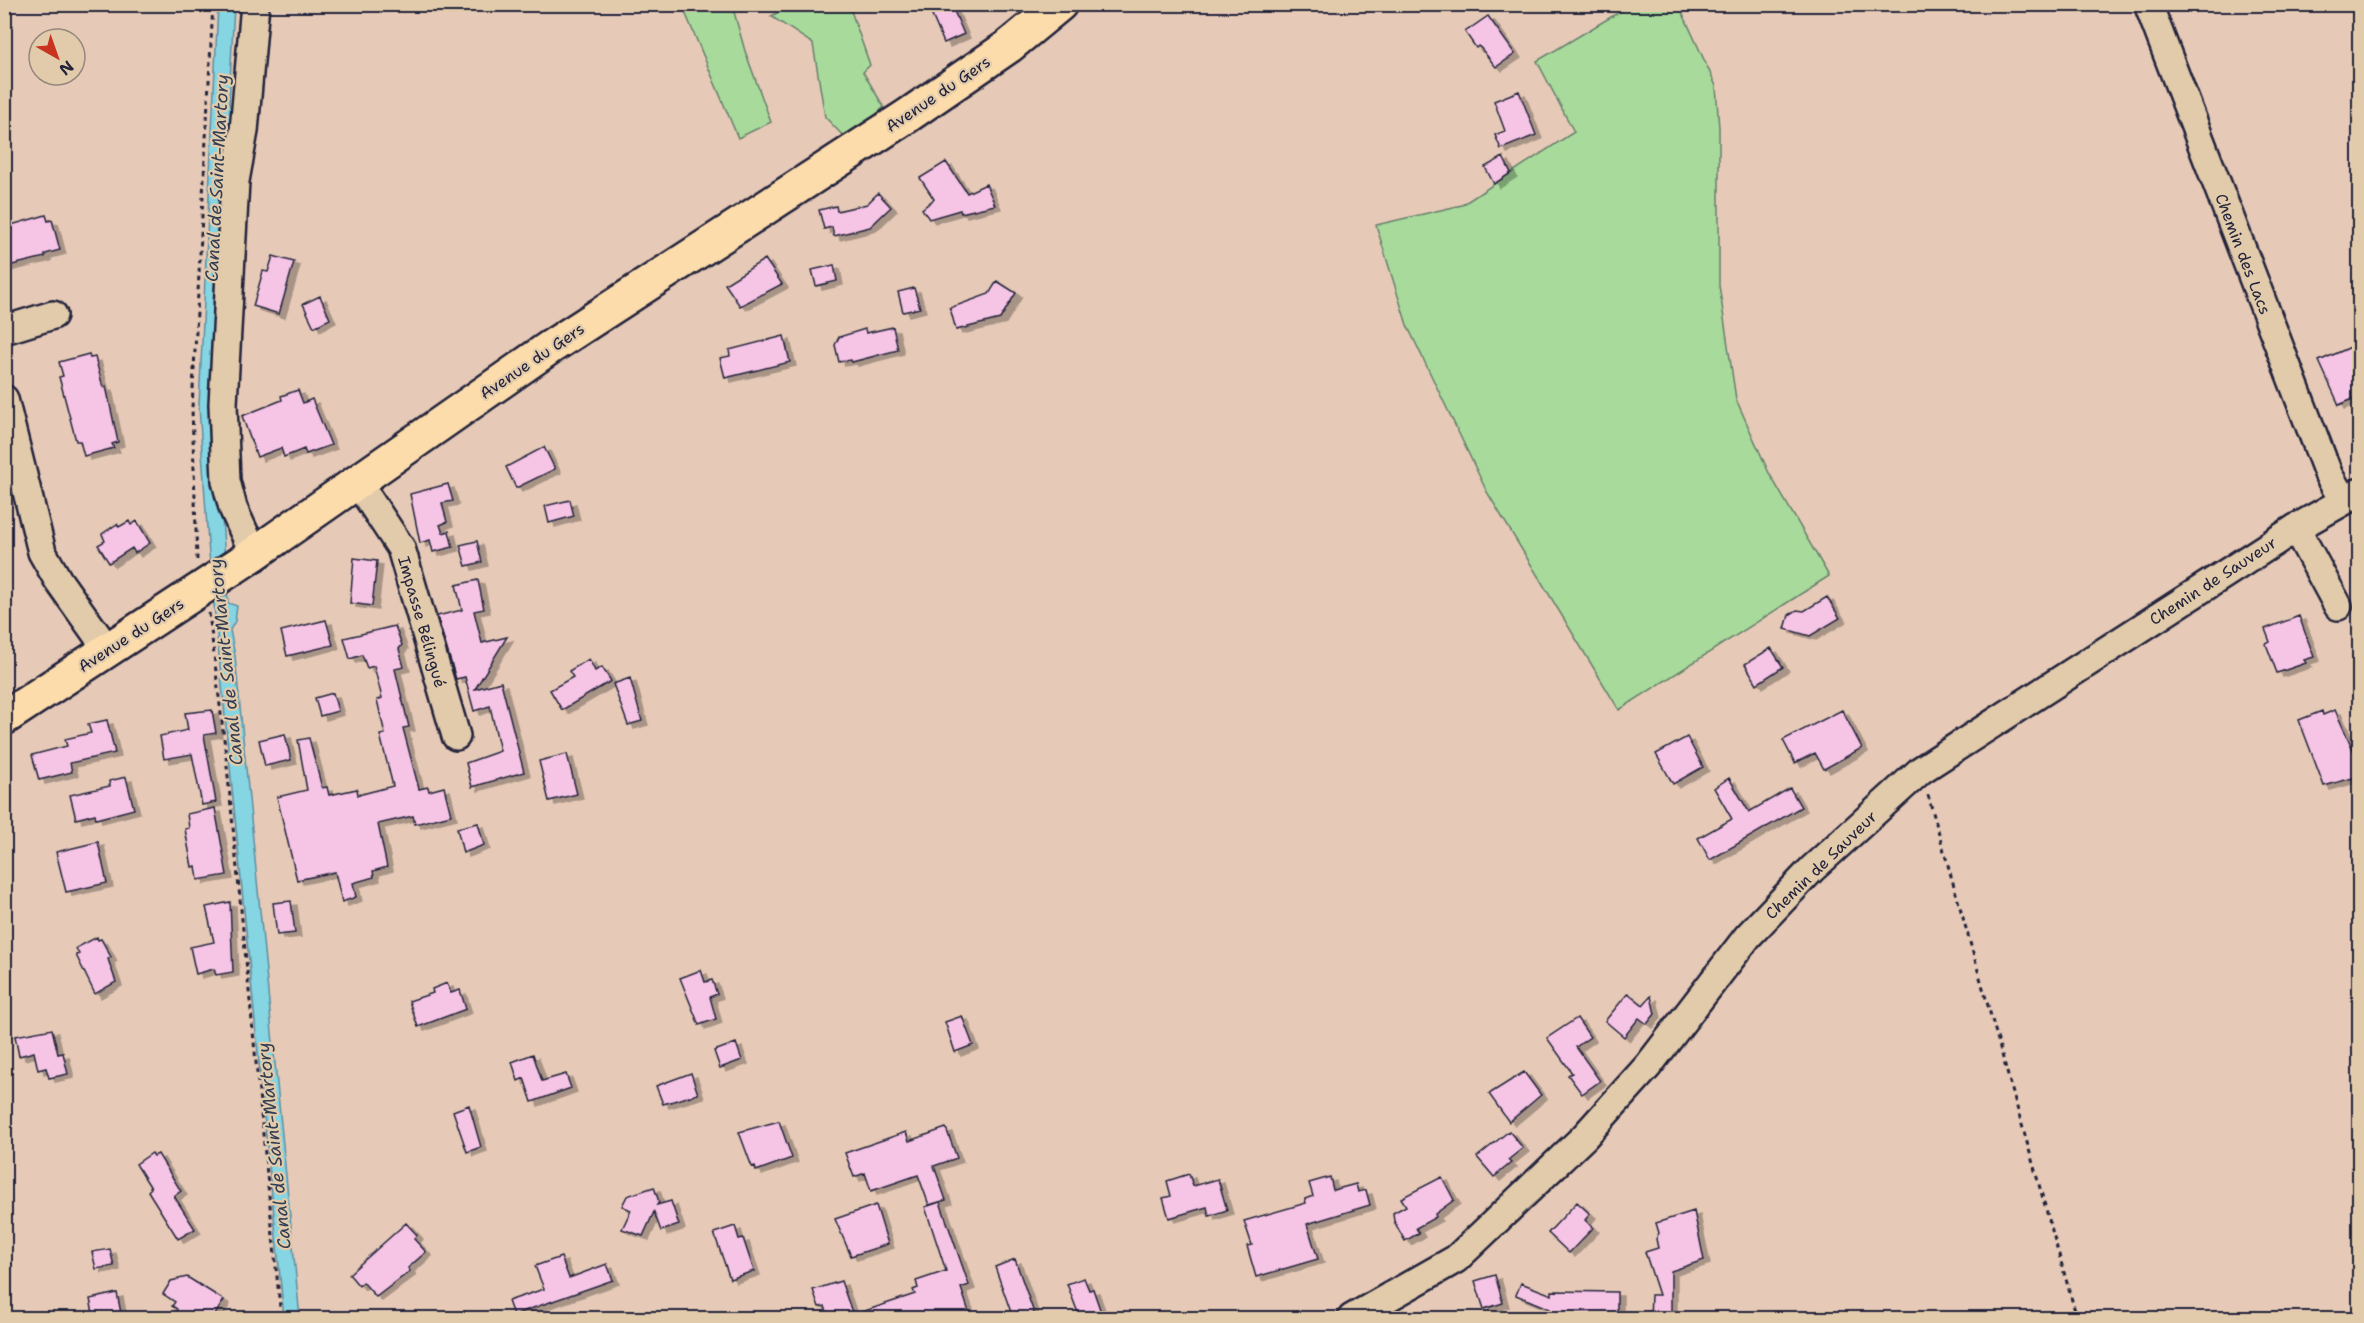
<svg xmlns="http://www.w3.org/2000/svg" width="2364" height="1323" font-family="'Shantell Sans',sans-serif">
  <defs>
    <filter id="shadow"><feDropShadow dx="6" dy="4" stdDeviation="0" flood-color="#0004"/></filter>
  </defs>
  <rect width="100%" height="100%" fill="#e6cab7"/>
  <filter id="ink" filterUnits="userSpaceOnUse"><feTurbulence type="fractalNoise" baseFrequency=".0167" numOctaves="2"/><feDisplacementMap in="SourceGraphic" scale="12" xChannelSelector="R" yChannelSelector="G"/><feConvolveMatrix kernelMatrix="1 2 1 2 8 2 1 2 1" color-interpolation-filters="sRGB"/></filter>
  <g filter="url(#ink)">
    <path fill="#a8da9b" stroke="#657e6b" stroke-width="1.5" d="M682 5H732L745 51 771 122 738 138Z
      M793 5H849L870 65 863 72 884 107 848 141 825 117 813 44 771 16Z
      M1631 5H1679L1716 86 1719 128V285L1736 399 1769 473 1829 576 1619 710 1487 492 1407 325 1376 225 1462 205 1574 132 1537 61Z"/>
    <path fill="#86d5e3" stroke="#5e8da0" stroke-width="1.5" d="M218 5H234L229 103 236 125 229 129 227 126 214 404 228 603 237 606 235 621 230 630 235 656 300 1318H284L208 543 199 406Z"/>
    <path fill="#f6c4e5" stroke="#22223b" stroke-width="1.5" filter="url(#shadow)" d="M927 4H951L964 34 944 43Z
      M1488 16 1515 54 1496 67 1479 46 1476 48 1465 32Z
      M1519 91 1536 135 1501 149 1495 135 1505 131 1494 101Z
      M1503 157 1511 173 1494 184 1485 167Z
      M946 162 967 193 986 184 995 205 961 213 960 210 929 219 922 209 934 199 920 178Z
      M878 193 891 207 870 227 834 236 832 227 824 229 819 210 836 206 837 211 867 204Z
      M46 215 48 221 52 220 60 250 45 254V257L4 267V227Z
      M273 256 294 262 279 314 253 306 263 271 268 272Z
      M765 259 782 284 740 306 725 284Z
      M834 265 837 281 816 286 812 270Z
      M997 281 1016 293 1000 319 956 330 950 308 989 294Z
      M914 288 920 308 903 312 898 292Z
      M320 296 330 319 314 327 303 304Z
      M893 327 898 350 852 362 851 360 839 362 835 345 839 337 865 329 866 333Z
      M784 336 790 362 725 378 720 358 730 356 729 350Z
      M2360 343V396L2339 405 2319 361Z
      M89 354 90 358 95 357 103 387 106 386 118 442 112 444 114 448 84 456 80 441H76L62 388 59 377 63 376 59 362Z
      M298 390 303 403 312 399 331 445 306 454 304 449 284 457 281 448 257 457 242 416 282 400 281 396Z
      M544 447 555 469 516 488 506 467Z
      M448 484 453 501 442 503 447 522 440 525 443 533 449 531 453 547 433 552 430 540 420 543 410 494Z
      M570 500 574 516 549 523 545 506Z
      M129 521 131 525 137 521 150 543 135 553 132 548 109 563 98 545 105 541 102 534 117 524 119 527Z
      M477 541 482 562 466 566 460 545Z
      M354 558 377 561 372 606 350 603Z
      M478 580 484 609 474 611 482 643 507 637 475 689 501 682 524 772 472 787 466 763 500 751 490 706 474 711 465 677 456 679 437 616 462 610 456 585Z
      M1827 597 1840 618 1810 636 1785 629 1789 615 1797 610 1804 611Z
      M2299 616 2314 657 2304 660 2306 663 2277 673 2266 644 2270 642 2265 629Z
      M326 620 333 645 287 656 281 631Z
      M395 626 402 645 399 649 404 667 395 669 409 727 403 728 419 789 428 787 429 791 444 787 451 815 415 824 413 816 378 824 387 867 373 871 374 877 353 883 356 897 342 902 335 872 297 880 277 797 307 790 298 740 309 738 322 788 327 787 329 795 357 789 358 795 393 786 380 735 385 734 377 700 382 698 374 666 367 668 362 655 350 659 344 638Z
      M1771 648 1783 667 1757 684 1745 664Z
      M589 659 595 671 602 667 611 681 562 710 550 690 573 677 569 671Z
      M630 678 642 721 628 725 613 684Z
      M333 693 338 711 320 716 315 698Z
      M212 710 216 733 204 735 216 802 202 805 192 754 164 759 160 736 188 730 185 713Z
      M1842 710 1862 748 1824 769 1815 753 1795 763 1783 740Z
      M2335 710 2360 765V776L2324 786 2299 720 2322 711 2323 715Z
      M107 720 115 753 70 763 72 772 39 780 32 755 67 746 65 739 91 733 88 724Z
      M285 734 291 760 265 766 259 740Z
      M1687 737 1703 767 1673 784 1656 754Z
      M567 754 577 794 549 801 539 761Z
      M126 777 134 809 96 819 95 814 76 819 70 795 110 786 109 781Z
      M1729 778 1749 812 1790 788 1801 807 1710 860 1698 838 1732 819 1714 788Z
      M215 808 227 875 198 880 196 866 192 867 185 829 189 828 187 814Z
      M478 823 484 845 463 853 457 828Z
      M98 842 107 883 66 892 56 852Z
      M291 901 295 933 277 935 273 903Z
      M230 902 233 972 216 975 214 969 196 974 190 947 214 942 206 907Z
      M97 937 98 940 101 939 111 957 108 959 116 982 95 994 76 955 79 954 76 948Z
      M701 970 705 982 712 980 717 994 710 997 716 1019 699 1025 680 978Z
      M447 983 451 993 460 990 466 1009 418 1027 409 1001 433 993 432 989Z
      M1628 993 1643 1005 1651 996 1655 1014 1647 1024 1639 1018 1624 1037 1605 1021Z
      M962 1016 973 1045 955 1052 945 1022Z
      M1577 1018 1590 1037 1576 1047 1600 1081 1582 1094 1568 1075 1572 1073 1547 1038Z
      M52 1029 58 1054 63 1053 68 1074 49 1078 46 1068 38 1070 34 1052 19 1056 15 1036Z
      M736 1043 742 1060 720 1068 714 1051Z
      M533 1054 542 1081 566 1074 571 1088 532 1102 524 1078 518 1081 512 1062Z
      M1524 1072 1541 1095 1509 1122 1489 1094Z
      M691 1073 698 1094 663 1104 656 1086Z
      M469 1105 481 1147 467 1152 453 1111Z
      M779 1121 792 1158 756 1171 755 1166 752 1167 739 1132Z
      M946 1128 957 1158 934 1166 946 1200 929 1205 918 1175 871 1191 865 1173 854 1177 845 1153 906 1132 909 1141Z
      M1509 1131 1523 1148 1508 1160 1511 1163 1494 1177 1477 1157Z
      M152 1153 154 1156 158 1154 181 1191 174 1196 195 1229 178 1239 148 1191 151 1188 136 1164Z
      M1189 1174 1193 1186 1218 1179 1227 1210 1209 1216 1207 1207 1169 1218 1163 1198 1171 1196 1167 1181Z
      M1330 1177 1333 1190 1356 1184 1358 1192 1366 1190 1370 1205 1307 1224 1318 1259 1256 1277 1247 1246 1252 1245 1244 1221 1306 1203 1305 1199 1313 1196 1309 1183Z
      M1442 1177 1454 1200 1435 1214 1436 1217 1416 1228 1419 1233 1405 1241 1394 1221 1393 1213 1406 1206 1401 1198Z
      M654 1187 659 1202 657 1205 671 1201 679 1225 661 1231 654 1212 643 1236 622 1229 631 1210 622 1206 627 1196Z
      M940 1202 969 1285 961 1288 971 1318H829L825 1306 819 1307 813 1290 841 1281 853 1315 915 1294 913 1290 918 1288 916 1281 946 1271 925 1207Z
      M1577 1202 1590 1214 1585 1220 1593 1228 1569 1253 1548 1233Z
      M876 1205 888 1244 851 1256 835 1219Z
      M1694 1211 1704 1260 1671 1271V1318H1650L1651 1295H1659L1645 1252 1658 1248 1656 1239 1659 1233 1656 1223Z
      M406 1223 417 1235 414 1239 426 1252 408 1268 410 1271 376 1297 363 1282 359 1286 349 1274Z
      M735 1226 739 1239 743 1238 754 1271 730 1279 714 1233Z
      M110 1249 114 1266 96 1269 92 1252Z
      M561 1257 569 1278 607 1264 613 1280 513 1315 508 1301 544 1289 535 1266Z
      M1015 1259 1034 1313 1020 1318H1013L995 1267Z
      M1495 1275 1503 1303 1484 1309 1475 1281Z
      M187 1277 224 1300 213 1318H187L176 1311 177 1309 172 1306 175 1302 163 1294 171 1281Z
      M1084 1278 1089 1290 1093 1289 1103 1318H1080L1067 1284Z
      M1521 1283 1552 1295V1291L1617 1292V1314L1550 1313V1309L1516 1295Z
      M117 1293 122 1318H94L90 1299Z"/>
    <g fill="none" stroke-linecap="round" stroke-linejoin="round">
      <g stroke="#22223b" stroke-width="32">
        <path id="minor" d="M2148 4 2329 476 2344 501
          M4 330 53 315
          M4 399 42 552 58 580 109 652
          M358 483 401 548 456 736
          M2296 528 2338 606
          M254 554 233 508 226 481 223 404 235 181 244 131 255 4
          M1352 1318 1456 1259 1584 1137 1648 1066 1748 936 1812 869 1921 770 2296 528 2360 492"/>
      </g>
      <g stroke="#22223b" stroke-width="38">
        <path id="major" d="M4 718 254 554 549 348 907 116 1009 46 1060 4"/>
      </g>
      <path stroke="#22223b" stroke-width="3" stroke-dasharray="4.5 4.5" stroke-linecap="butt" d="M197 560 192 408 213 4
        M209 613 226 756 281 1318
        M1928 795 2077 1318"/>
      <use href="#minor" stroke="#e2cbab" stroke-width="27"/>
      <use href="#major" stroke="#fddcac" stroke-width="33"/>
    </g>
  </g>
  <g text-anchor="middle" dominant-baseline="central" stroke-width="4.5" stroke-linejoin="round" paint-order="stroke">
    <g font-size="16" fill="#22223b" stroke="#e2cbab">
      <text transform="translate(938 94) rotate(-34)">Avenue du Gers</text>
      <text transform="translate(2243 254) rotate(69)">Chemin des Lacs</text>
      <text transform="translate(532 361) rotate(-34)">Avenue du Gers</text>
      <text transform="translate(2213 581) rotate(-33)">Chemin de Sauveur</text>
      <text transform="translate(422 622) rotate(74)">Impasse Bélingué</text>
      <text transform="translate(131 635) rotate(-33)">Avenue du Gers</text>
      <text transform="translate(1821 865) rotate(-44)">Chemin de Sauveur</text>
    </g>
    <g font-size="18" font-style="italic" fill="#313d54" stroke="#e2cbab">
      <text transform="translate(217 178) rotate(-87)">Canal de Saint-Martory</text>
      <text transform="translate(226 662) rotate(-96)">Canal de Saint-Martory</text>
      <text transform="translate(274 1146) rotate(-96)">Canal de Saint-Martory</text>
    </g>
  </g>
  <rect width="2364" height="1323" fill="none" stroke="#e2cbab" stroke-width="24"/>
  <rect x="12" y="12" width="2340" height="1299" fill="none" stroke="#22223b" stroke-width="2" filter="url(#ink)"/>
  <g transform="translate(57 57) rotate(140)"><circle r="28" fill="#e2cbab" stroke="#95877e" stroke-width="1.5"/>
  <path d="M0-4.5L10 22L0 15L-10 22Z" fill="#c8321e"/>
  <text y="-9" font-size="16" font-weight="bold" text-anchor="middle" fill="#22223b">N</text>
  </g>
</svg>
